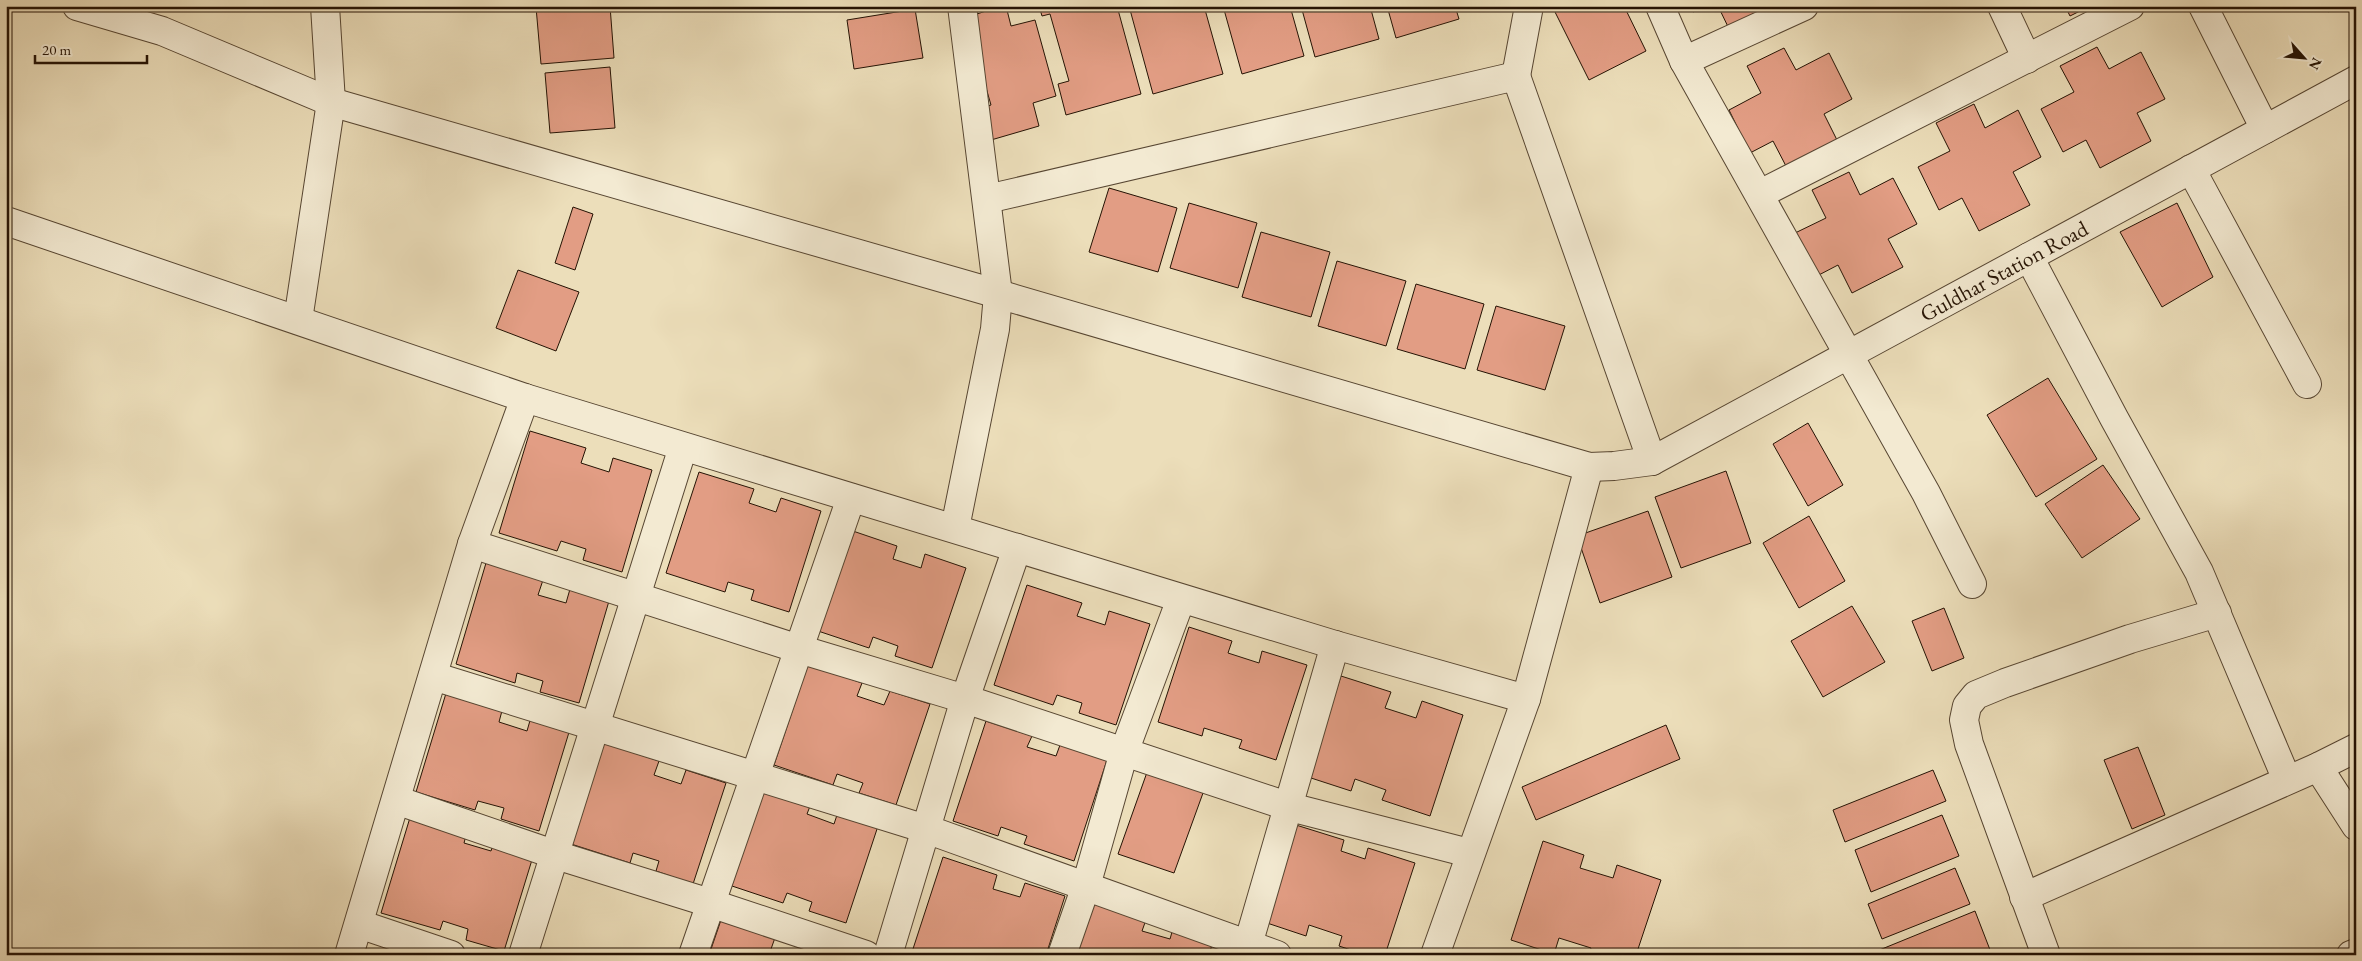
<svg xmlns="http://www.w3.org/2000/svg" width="2362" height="961" font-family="'EB Garamond',serif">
  <rect width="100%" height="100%" fill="#ecdeba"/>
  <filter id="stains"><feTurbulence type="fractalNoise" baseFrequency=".004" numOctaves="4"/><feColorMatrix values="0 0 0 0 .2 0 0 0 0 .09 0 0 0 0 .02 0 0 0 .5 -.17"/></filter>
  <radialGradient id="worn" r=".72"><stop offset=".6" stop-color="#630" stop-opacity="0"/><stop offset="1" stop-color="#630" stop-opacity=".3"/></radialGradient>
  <path fill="#e29d84" stroke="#251304" d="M205 6H255L205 10Z
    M610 6 614 58 541 64 536 7Z
    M1001 6H1006L1011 26 1035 20 1056 96 1033 103 1039 126 991 140 982 108 991 105 971 36 968 17Z
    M1039 6H1117L1141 94 1066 115 1058 84 1069 81 1050 14 1042 16Z
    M1129 6H1204L1223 74 1153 94Z
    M1223 6H1290L1304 56 1242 74Z
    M1301 6H1370L1379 39 1315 57Z
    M1387 6H1455L1459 19 1396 38Z
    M1566 6H1624L1646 51 1589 80 1555 12Z
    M1690 6H1705L1693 12Z
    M1718 6H1767L1772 17 1733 37Z
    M2065 6H2090L2070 16Z
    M2325 6H2337L2328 12Z
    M915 9 923 58 854 69 847 20Z
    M2097 47 2109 69 2141 52 2165 99 2137 113 2151 141 2100 168 2086 140 2063 152 2041 109 2074 92 2060 66Z
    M1784 48 1796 70 1829 53 1852 99 1824 114 1838 142 1787 168 1773 141 1750 153 1729 110 1761 93 1747 66Z
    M610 67 615 128 550 133 545 73Z
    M1974 104 1985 128 2018 110 2041 157 2013 172 2030 205 1979 231 1962 198 1939 210 1918 167 1950 151 1936 123Z
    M1849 172 1860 195 1893 178 1917 224 1888 239 1903 267 1852 293 1838 265 1815 277 1793 234 1826 218 1812 190Z
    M1109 188 1177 208 1158 272 1089 252Z
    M1189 203 1257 223 1238 288 1170 268Z
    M2177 203 2213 277 2162 307 2120 232Z
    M573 207 593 214 575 270 555 263Z
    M1261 232 1330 252 1311 317 1242 297Z
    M1337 261 1406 281 1386 346 1318 326Z
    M518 270 579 292 556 351 496 328Z
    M1416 284 1484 304 1465 369 1397 349Z
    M1496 306 1565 326 1545 390 1477 370Z
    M2048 378 2097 459 2036 497 1987 415Z
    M1808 423 1843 485 1808 506 1773 444Z
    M530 431 586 448 581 463 609 472 613 458 652 470 622 572 583 560 586 549 561 541 557 551 499 533Z
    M2103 465 2140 519 2082 558 2045 504Z
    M1726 471 1751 543 1681 568 1655 497Z
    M699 472 754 489 749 503 776 512 781 498 821 511 789 612 751 600 754 590 728 582 725 592 666 573Z
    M1648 511 1672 577 1600 603 1577 536Z
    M1809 516 1845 581 1799 608 1763 543Z
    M844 528 897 546 893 559 921 568 925 554 966 568 932 668 895 656 898 646 873 637 869 648 809 628Z
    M486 563 543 580 538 595 566 603 570 589 609 601 579 703 540 692 543 681 517 673 515 683 456 664Z
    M1027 585 1082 603 1077 616 1105 625 1109 611 1150 624 1116 725 1079 713 1082 703 1057 695 1053 705 994 685Z
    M1852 606 1885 662 1823 697 1791 641Z
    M1944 608 1964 658 1932 671 1912 621Z
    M1189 627 1232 641 1228 653 1259 663 1262 651 1307 665 1276 760 1239 748 1242 740 1204 728 1202 736 1158 722Z
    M808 664 862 683 857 696 884 705 890 691 930 704 896 805 859 793 863 783 837 774 833 785 774 765Z
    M1341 676 1391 692 1385 708 1416 718 1422 701 1463 715 1430 816 1382 800 1386 790 1355 779 1351 791 1308 777Z
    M447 690 503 707 499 722 527 731 531 717 570 729 539 831 501 819 504 808 478 801 475 810 416 792Z
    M986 721 1032 736 1027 747 1056 756 1060 745 1107 760 1074 861 1024 844 1027 836 1001 827 998 836 953 821Z
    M1666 725 1680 759 1536 820 1522 787Z
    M604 743 659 761 654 775 681 784 686 770 726 783 693 884 656 871 659 861 633 853 630 863 571 844Z
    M2138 747 2165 815 2132 829 2104 760Z
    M1151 761 1207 782 1174 873 1118 854Z
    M1933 770 1946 801 1845 842 1833 810Z
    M758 783 812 801 807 814 834 824 839 809 879 823 846 923 809 911 812 902 787 893 783 903 723 883Z
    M412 811 468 828 464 843 491 851 495 838 535 850 504 951 466 940 468 929 443 921 440 930 381 913Z
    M1942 815 1959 856 1871 892 1855 850Z
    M1296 825 1344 840 1341 851 1365 859 1368 848 1415 863 1385 955H1366L1339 946 1342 936 1309 925 1306 936 1264 922Z
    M1543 841 1584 855 1580 868 1613 878 1617 865 1661 880 1636 955H1589L1591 948 1559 938 1554 954 1511 940Z
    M943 857 997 875 993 889 1020 897 1025 883 1065 896 1046 955H911Z
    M1955 868 1970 904 1882 939 1868 904Z
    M1092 899 1147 917 1142 931 1170 939 1174 925 1214 938 1209 955H1074Z
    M1975 911 1992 955H1879L1877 951Z
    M722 917 776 935 771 949 789 955H709Z
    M803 943 837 955H799Z"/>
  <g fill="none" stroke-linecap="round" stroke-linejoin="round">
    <g stroke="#574632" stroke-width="30">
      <g id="minor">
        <path id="s1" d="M77 6 162 31 331 102 998 294 1589 467 1614 466 1652 461 2356 80"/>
        <path d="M1660 6 1684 61 1926 493 1972 584"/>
        <path d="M2002 6 2027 59"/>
        <path d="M2203 6 2265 129"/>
        <path d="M1684 61 1804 6"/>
        <path d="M1516 76 1529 6"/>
        <path d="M2191 169 2307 384"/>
        <path d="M1760 194 2130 6"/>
        <path d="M987 199 1516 76 1652 461"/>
        <path d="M6 221 525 398 1335 645 1526 699"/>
        <path d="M2029 257 2114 418 2199 572 2287 780"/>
        <path d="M298 320 331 102 325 6"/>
        <path d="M955 528 995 329 998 294 962 6"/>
        <path d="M472 544 799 649 965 699 1290 807 1469 853"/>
        <path d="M433 676 926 829 1277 955"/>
        <path d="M2318 767 2356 826"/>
        <path d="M396 800 559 856 710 903 866 955"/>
        <path d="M2024 897 2318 767 2356 748"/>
        <path d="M359 924 451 955"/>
        <path d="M349 955 472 544 525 398"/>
        <path d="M523 955 683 447"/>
        <path d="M693 955 851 498"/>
        <path d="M888 955 965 699 1017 548"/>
        <path d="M1062 955 1086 886 1124 752 1181 599"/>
        <path d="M1245 955 1335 645"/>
        <path d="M1435 955 1526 699 1589 467"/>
        <path d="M2046 955 1969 744 1964 720 1967 706 1976 695 2005 683 2130 639 2217 613"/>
        <path d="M2351 955 2356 953"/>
      </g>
    </g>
    <use href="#minor" stroke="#f3ead2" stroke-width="28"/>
  </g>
  <g text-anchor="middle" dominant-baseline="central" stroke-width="4" stroke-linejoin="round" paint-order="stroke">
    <g font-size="22" fill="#251304" stroke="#f3ead2">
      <text stroke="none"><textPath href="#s1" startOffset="2045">Guldhar Station Road</textPath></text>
    </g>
  </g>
  <rect width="2362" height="961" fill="none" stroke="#ecdeba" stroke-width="25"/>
  <rect x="8" y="8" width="2347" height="946" fill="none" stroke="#251304" stroke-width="2.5"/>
  <rect x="12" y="12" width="2337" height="936" fill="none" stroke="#251304"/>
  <g transform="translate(2304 58) rotate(117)" stroke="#f3ead2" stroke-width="4" paint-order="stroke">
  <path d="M0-4L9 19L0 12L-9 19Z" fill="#251304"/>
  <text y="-8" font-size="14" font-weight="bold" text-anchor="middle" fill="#251304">N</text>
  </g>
  <path d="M35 55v8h112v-8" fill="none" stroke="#251304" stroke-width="2.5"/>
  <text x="42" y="55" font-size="15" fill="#251304" stroke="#f3ead2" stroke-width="4" paint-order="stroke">20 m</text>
  <rect width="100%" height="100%" filter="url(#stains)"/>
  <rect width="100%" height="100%" fill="url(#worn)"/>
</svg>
